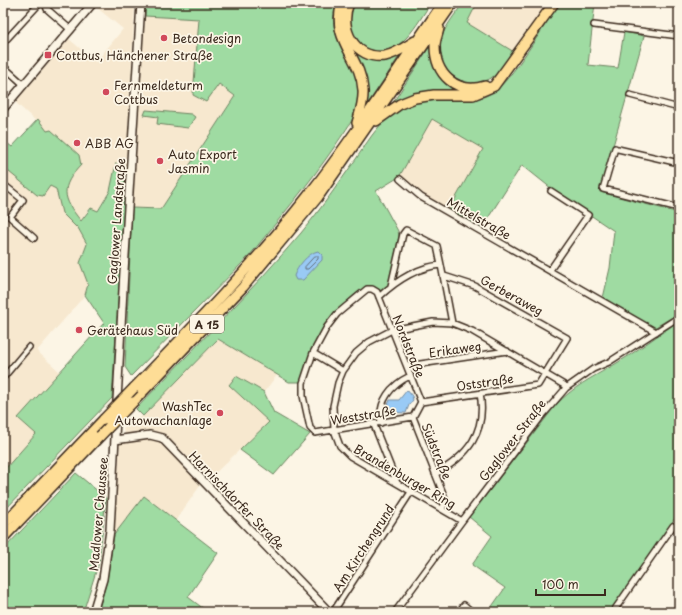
<svg xmlns="http://www.w3.org/2000/svg" width="682" height="615" font-family="'Playpen Sans',sans-serif">
  <rect width="100%" height="100%" fill="#fcf5e5"/>
  <filter id="ink" filterUnits="userSpaceOnUse"><feTurbulence type="fractalNoise" baseFrequency=".025" numOctaves="2"/><feDisplacementMap in="SourceGraphic" scale="8" xChannelSelector="R" yChannelSelector="G"/><feConvolveMatrix kernelMatrix="1 2 1 2 8 2 1 2 1" color-interpolation-filters="sRGB"/></filter>
  <g filter="url(#ink)">
    <path fill="#f7e8cf" d="M99 3H135L126 171 116 164 110 191 97 211 90 208 77 226 87 244 80 263 88 284 85 295 37 351 60 372 18 418 37 434 5 470 3 469V162L37 122 15 102 69 39 96 62 123 29 96 7Z
      M477 3H549L514 52 466 23Z
      M145 16 199 19 194 95 206 101 218 84 235 96 161 209 132 208Z
      M432 119 484 149 449 210 425 196 399 177Z
      M218 339 277 375 264 392 236 376 229 385 269 422 210 478 164 434 148 430 126 434 124 433 123 429 125 426 143 416Z
      M149 439H155L166 446 202 483 176 520 144 496 114 535 120 443Z"/>
    <path fill="#9fdba2" stroke="#6d8260" d="M146 3H337C323 35 354 56 359 85 361 94 359 104 356 112 351 124 342 135 335 146 309 184 279 219 250 255L131 376 125 367 132 208 161 209 235 96 219 84 206 102 193 95 199 19 145 16Z
      M354 3H431C417 23 401 58 371 50 365 48 358 41 353 37L350 19Z
      M463 3H477L467 23 514 52C508 60 502 70 494 76 470 95 434 73 440 43 443 28 455 15 463 3Z
      M559 3H595L588 65 618 68 624 32 644 36 600 192 679 213V313L654 328 603 298 610 268 614 231 552 189 522 165 481 229 449 210 483 149 432 119 399 177 376 191 398 231 399 236 389 285 381 291C376 288 373 285 367 287 352 291 323 327 316 341 310 354 306 368 302 382H289L218 339 143 416 136 409C191 351 249 294 301 233 321 209 338 184 356 159 366 144 376 127 390 116 425 87 460 111 492 93 511 82 545 24 559 3Z
      M347 40 354 48 396 56 400 55 367 105Z
      M432 43C429 76 442 81 470 91L416 94 408 96 392 104Z
      M146 110 191 114 195 117 188 128 157 124 158 117 144 115Z
      M38 119 47 131 51 130 79 155 81 165C60 187 62 198 81 221L91 208 98 211 110 191 116 163 126 171 112 398 3 512V469H5L36 434 18 418 104 323 85 295 88 284 80 263 87 244 77 226 76 227 62 213 56 189 50 186 43 196 37 195 3 167V146L7 143 12 147Z
      M679 321V512L611 612H488L505 588 472 565 492 536 469 517 556 405C573 387 591 378 612 366 635 353 656 336 679 321Z
      M236 376 264 392 274 413 310 434 274 475 240 450 269 422 229 385Z
      M76 473 106 498 99 562 85 606 82 612H3V550Z
      M144 496 218 553 188 597 208 612H98L107 580 114 535Z"/>
    <path fill="#99caf5" stroke="#738a9f" d="M318 251 322 255V260L303 280H296L294 276C297 267 308 253 318 251Z
      M407 390 412 396 413 400 409 405 406 413 385 412 390 400H399Z"/>
    <g fill="none" stroke-linecap="round" stroke-linejoin="round">
      <path stroke="#616a74" stroke-width="1" d="M315 256H318V259L308 269H305V267Z"/>
      <g stroke="#3b2a1e" stroke-width="8">
        <path id="street" d="M45 3 47 9 71 30
          M594 25 679 36
          M3 43 40 3
          M3 66 23 84
          M630 95 679 108
          M615 148 603 189 679 208
          M618 149 679 163
          M400 179 421 197 656 332
          M3 184 23 200 10 217 34 238
          M441 265 452 323
          M550 270 588 215 551 191
          M379 297C396 281 418 267 441 265L437 246 406 230 403 234 391 286
          M313 353 343 371
          M407 366 507 351
          M3 378 29 347
          M421 402 538 385 567 338 475 286 444 276
          M413 417 315 433 310 428 303 396V383L313 353 327 327 337 314 367 289H372L377 292 421 402
          M413 417 446 501 442 509
          M413 417 421 402
          M381 423C378 401 391 385 410 376
          M374 425 397 483
          M435 474C468 456 487 432 480 393
          M462 521 350 456 340 446 334 430 333 406 338 383 343 371 356 353 369 342 392 330 433 322 452 323 472 331 564 385 566 388
          M333 612 409 495
          M395 612 462 521 541 417 566 388 593 369 609 362 679 317
          M459 612 464 605 472 612
          M613 612 673 526"/>
      </g>
      <g stroke="#3b2a1e" stroke-width="10">
        <path id="secondary" d="M3 109 93 3
          M115 440 150 435 162 438 329 612
          M93 612 103 579 110 530 124 271 141 3"/>
      </g>
      <g stroke="#3b2a1e" stroke-width="12">
        <path id="highway" d="M342 3C330 41 361 56 363 90 364 101 360 112 357 123
          M349 3C338 28 355 60 385 56 396 54 405 47 415 41
          M439 28C438 34 435 40 435 46 435 74 456 95 485 86
          M376 121 400 104 415 98 434 95H473L494 86 554 3
          M134 388C194 326 254 264 307 197 356 135 398 68 443 3
          M133 402 243 287 318 197 453 3
          M3 525 104 419
          M3 538 100 436"/>
      </g>
      <use href="#street" stroke="#fcf5e5" stroke-width="5"/>
      <use href="#secondary" stroke="#fcf5e5" stroke-width="7"/>
      <use href="#highway" stroke="#fedd96" stroke-width="9"/>
      <g stroke="#3b2a1e" stroke-width="12" stroke-linecap="butt">
        <path id="highway-bridge" d="M104 419 134 388
          M100 436 133 402"/>
      </g>
      <use href="#highway-bridge" stroke="#fedd96" stroke-width="9"/>
    </g>
  </g>
  <g fill="#d1495b" stroke="#fcf5e5" stroke-width="1.5">
    <circle cx="164" cy="38" r="4"/>
    <rect x="44" y="51" width="8" height="8" rx="2"/>
    <circle cx="106" cy="92" r="4"/>
    <circle cx="77" cy="143" r="4"/>
    <circle cx="160" cy="161" r="4"/>
    <circle cx="79" cy="330" r="4"/>
    <circle cx="220" cy="413" r="4"/>
  </g>
  <g text-anchor="middle" dominant-baseline="central" stroke-width="3.5" stroke-linejoin="round" paint-order="stroke">
    <rect fill="#fcf5e5" stroke="#75675a" stroke-width="1" x="190" y="315" width="34" height="18" rx="3"/>
    <g font-size="11" font-weight="bold" fill="#3b2a1e">
      <text x="207" y="324">A 15</text>
    </g>
    <g font-size="12" fill="#3b2a1e" stroke="#fcf5e5" text-anchor="start">
      <text x="172" y="38">Betondesign</text>
      <text x="56" y="55">Cottbus, Hänchener Straße</text>
      <text x="114" y="85">Fernmeldeturm<tspan x="114" dy="14">Cottbus</tspan></text>
      <text x="85" y="143">ABB AG</text>
      <text x="168" y="154">Auto Export<tspan x="168" dy="14">Jasmin</tspan></text>
      <text x="87" y="330">Gerätehaus Süd</text>
      <text x="212" y="406" text-anchor="end">WashTec<tspan x="212" dy="14">Autowachanlage</tspan></text>
    </g>
    <g font-size="12" fill="#3b2a1e" stroke="#fcf5e5">
      <text transform="translate(479 218) rotate(30)">Mittelstraße</text>
      <text transform="translate(116 221) rotate(-86)">Gaglower Landstraße</text>
      <text transform="translate(512 295) rotate(29)">Gerberaweg</text>
      <text transform="translate(409 346) rotate(68)">Nordstraße</text>
      <text transform="translate(455 349) rotate(-8)">Erikaweg</text>
      <text transform="translate(485 382) rotate(-8)">Oststraße</text>
      <text transform="translate(363 415) rotate(-9)">Weststraße</text>
      <text transform="translate(512 440) rotate(-52)">Gaglower Straße</text>
      <text transform="translate(437 451) rotate(68)">Südstraße</text>
      <text transform="translate(405 476) rotate(30)">Brandenburger Ring</text>
      <text transform="translate(237 500) rotate(46)">Harnischdorfer Straße</text>
      <text transform="translate(98 514) rotate(-85)">Madlower Chaussee</text>
      <text transform="translate(363 548) rotate(-57)">Am Kirchengrund</text>
    </g>
  </g>
  <rect width="682" height="615" fill="none" stroke="#fcf5e5" stroke-width="16"/>
  <rect x="8" y="8" width="666" height="599" fill="none" stroke="#3b2a1e" stroke-width="1.5" filter="url(#ink)"/>
  <path d="M536 589v6h69v-6" fill="none" stroke="#3b2a1e" stroke-width="2"/>
  <text x="542" y="589" font-size="12" fill="#3b2a1e" stroke="#fcf5e5" stroke-width="3" paint-order="stroke">100 m</text>
</svg>
